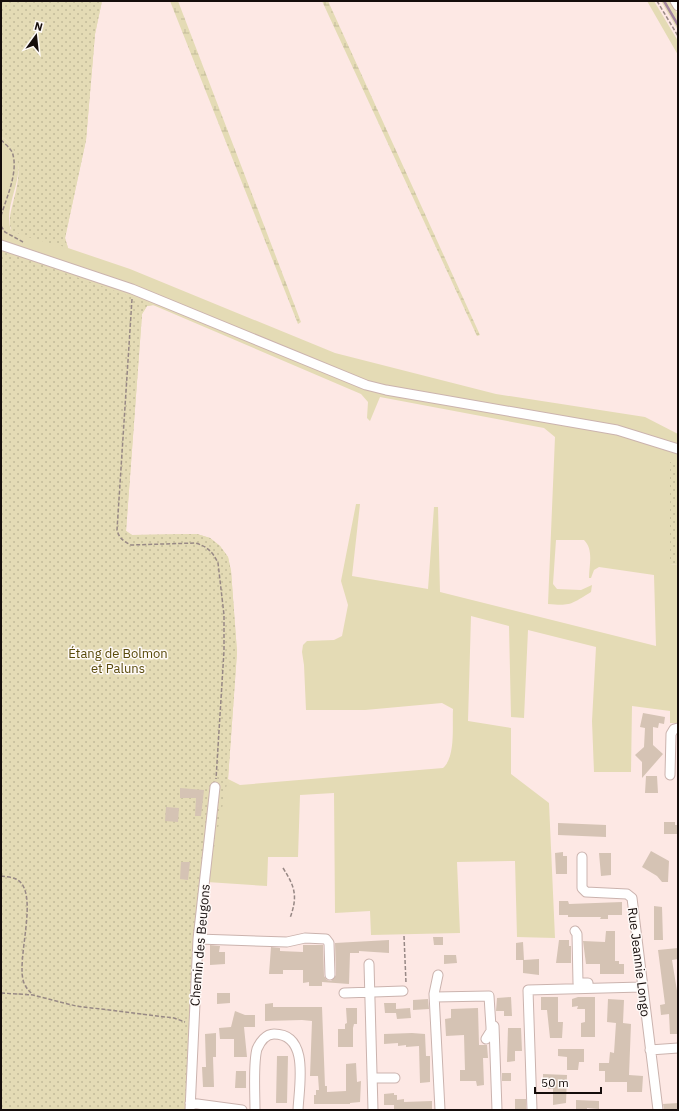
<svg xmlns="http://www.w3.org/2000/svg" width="679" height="1111" font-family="'IBM Plex Sans',sans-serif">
  <defs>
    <pattern id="wetland-marsh" width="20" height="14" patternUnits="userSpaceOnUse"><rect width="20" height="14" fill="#e4dbb5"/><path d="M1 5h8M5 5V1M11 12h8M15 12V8" fill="none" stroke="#c3bb9a"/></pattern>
    <pattern id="park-dots" width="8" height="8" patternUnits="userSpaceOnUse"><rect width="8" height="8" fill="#e4dbb5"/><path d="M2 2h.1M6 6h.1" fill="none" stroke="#c3bb9a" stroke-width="1.8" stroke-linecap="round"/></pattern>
  </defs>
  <rect width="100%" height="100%" fill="#fde8e4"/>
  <path fill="#e4dbb5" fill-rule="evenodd" d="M102 1 95 34 86 140 65 238 68 248 130 269 335 353 496 394 645 417 678 434V462H670V564L678 565V723H670V711L632 706 631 772H594L592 721 596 647 528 630 524 718 511 717 509 626 471 616 468 721 511 728V774L549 803 555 938 517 937 515 861 457 862 460 933 371 935 370 911 335 913 334 793 300 795 298 857H268L267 886 207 882 184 1110H1V720L128 550 1 269V136C40 164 0 200 11 230ZM153 305 361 394 368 402 367 418 370 421 380 397 544 428 555 437 548 604C572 606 571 604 591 592L592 585 581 590 557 589 553 584 556 540H584C594 550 589 565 589 578H591L594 570 599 567 654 575 656 646 440 592 438 507H434L428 589 352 576 360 504H356L341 581 348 605 342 636 334 640 307 641 303 645 302 652 304 665 306 710H365L442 703 453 709C452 725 456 757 443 768L240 785 228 779 237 652 231 571 228 557 220 546 210 538 197 534 132 535 126 531 142 314 147 306Z
    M647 1H654L678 41V55Z
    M661 1H670L678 15V30Z"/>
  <path fill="url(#wetland-marsh)" d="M170 1H178L301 322 298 324Z
    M322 1H328L480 335 477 336Z"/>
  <path fill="url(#park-dots)" d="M1 1H102L95 34 86 140 65 238 68 248C56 244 20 237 12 230 0 214 40 164 1 136Z
    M1 250 154 305 147 306 142 314 126 531 132 535 197 534 210 538 220 546 228 557 231 571 237 652 228 779 207 882 202 936 193 1110H1Z
    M670 462H678V565L670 564Z"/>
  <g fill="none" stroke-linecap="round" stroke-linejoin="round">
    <path stroke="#a3859f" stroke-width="2.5" d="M664 1 678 25"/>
  </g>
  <path fill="#d5c3b4" d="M643 713 665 717 664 724 659 723 658 728 653 727V745L663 754 642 778V762L635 755 644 747 645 728 640 727Z
    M646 776H657L658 793H645Z
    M180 788 204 790 201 816H195L196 798H180Z
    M166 807 179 808 178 822 165 821Z
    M664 822H675V825H678V834H664Z
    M558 823 606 825V837L558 835Z
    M651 851 669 861 668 882H662L657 876 642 867Z
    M563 852V856H567V874H556L555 853Z
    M599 853H611V875L601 876Z
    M181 862H190L188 880 180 879Z
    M559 901H568L569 904 622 902V915H608V919H600L601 917H568V915H559Z
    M654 906 662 907 663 940H654Z
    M606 931H615V961H619V964H624V974H600V964H586L583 941 605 942Z
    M433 937H443V945H434Z
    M389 940V953L359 951V953H350L349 984 322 982V986H309V982L303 983V970H283V974H269L271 947 280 948V951L303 952V945H323L324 976 327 980 331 981 336 975 335 943Z
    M559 940H569V946H571V963H556Z
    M523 942 524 960 539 959V975L523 973V960H516V943Z
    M210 945 220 946 219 952H225V964L210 965Z
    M678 948V959L672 960 678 997V1034H670L669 1014 661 1015 660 1005 665 1004 658 950Z
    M444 955H456L457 963 444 964Z
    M217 993H230V1003L217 1004Z
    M511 997 512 1016H504V1011H496L497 998Z
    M541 997H558V1022H563L562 1038H550L547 1010H541Z
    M578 997H595V1037H581V1023L585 1022V1009H577L578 1006 572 1007V999Z
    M428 999 429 1009 413 1010V1000Z
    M608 999 624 1000 623 1023 631 1024 629 1075 643 1076 642 1092H627V1082H605V1071H599V1063H609L610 1052 614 1053 616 1023 607 1022Z
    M273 1003V1007H322L325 1086H327V1092L346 1091V1064L356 1063 357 1082 361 1081 360 1102 350 1103V1104H314V1095H316V1090H319L318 1076H310L312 1021 302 1020 265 1021V1004Z
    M384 1003H396V1009L410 1008 411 1018 397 1019 396 1013H385Z
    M346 1008H357V1024H354L353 1028V1047H338V1029H345V1024L347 1023Z
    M478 1008 479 1045H487L488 1058H483L484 1085 477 1086 476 1081H460V1070H465L464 1035 446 1036 445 1019 451 1018V1009Z
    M235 1011 245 1015H255V1027H244L247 1057H234V1039H220L219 1028 231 1027Z
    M508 1028H521L522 1051H515V1061L507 1062Z
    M216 1033V1057H213L214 1087H203L202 1067H206L205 1034Z
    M412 1033 425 1034 426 1056H430V1082L420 1083 419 1046 406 1047V1045L398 1046V1043L384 1044V1034Z
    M558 1049H584V1062H579L578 1070H567V1057L558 1056Z
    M277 1056H288L287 1103H276Z
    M236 1071H246V1088H235Z
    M502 1073H511V1081H502Z
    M543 1074 567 1075 566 1103 553 1105V1089H548V1085L543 1084Z
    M394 1093V1095H397V1100L404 1099V1102L432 1101V1110H394V1105H384V1094Z
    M515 1099H526V1110H515Z
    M576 1100 599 1101V1109L587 1108V1110H576Z
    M678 1103V1110H664L663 1104Z"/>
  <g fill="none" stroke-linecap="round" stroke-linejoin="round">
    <g stroke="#cbb3ae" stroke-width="11">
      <path id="minor" d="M675 1 678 6
        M1 245 132 289 366 385 386 390 617 430 678 449
        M670 775 671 734 674 729 678 728
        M582 857V888L586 892 627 894 632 898 658 1110
        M575 931 577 934 578 983H588
        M198 939 287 942 305 938 326 939 329 943 330 975
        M369 964 373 1110
        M438 975 434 994 440 1110
        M344 993 403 991
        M435 997 489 996 491 1027V1031L486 1039
        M494 1026 497 1110
        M650 1050 678 1048
        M372 1078H395
        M190 1103 242 1110
        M190 1110 198 939 215 787
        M255 1110C255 1094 253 1063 257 1049 260 1042 266 1034 274 1034 310 1034 299 1086 298 1110
        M532 1110 528 990 642 987"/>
    </g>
    <path stroke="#978885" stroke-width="1.5" stroke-dasharray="4 2" stroke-linecap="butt" d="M657 1 678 36
      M1 140C5 144 12 149 13 155 18 173 6 199 1 216
      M1 226 5 232 23 242
      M132 299 117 530C119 538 123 541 131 545L195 543C207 546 213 552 218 563L224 615V651L216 779
      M283 868C295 887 298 896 290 918
      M1 876C6 877 12 877 16 879 41 891 15 960 24 983 26 988 29 991 33 995
      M404 936 406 983
      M1 993 33 995 76 1006 174 1018 185 1022"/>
    <use href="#minor" stroke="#fff" stroke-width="9"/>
  </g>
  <g text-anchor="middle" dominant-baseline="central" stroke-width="3" stroke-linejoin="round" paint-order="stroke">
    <g font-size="13" fill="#594a0b" stroke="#fffaf8">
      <text x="118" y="653">Étang de Bolmon<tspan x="118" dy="15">et Paluns</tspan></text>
    </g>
    <g font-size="13" fill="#150d0b" stroke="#fffaf8">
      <text transform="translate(200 945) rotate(-85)">Chemin des Beugons</text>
      <text transform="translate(639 962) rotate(83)">Rue Jeannie Longo</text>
    </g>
  </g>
  <rect width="679" height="1111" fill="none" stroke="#150d0b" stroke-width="4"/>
  <g transform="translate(36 36) rotate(15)" stroke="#fffaf8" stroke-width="3" paint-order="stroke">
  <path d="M0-3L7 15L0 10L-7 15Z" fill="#150d0b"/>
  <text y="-6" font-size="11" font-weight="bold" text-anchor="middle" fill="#150d0b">N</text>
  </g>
  <path d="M535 1087v6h66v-6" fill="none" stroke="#150d0b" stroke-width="2"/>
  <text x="541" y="1087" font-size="12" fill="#150d0b" stroke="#fffaf8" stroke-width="3" paint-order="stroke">50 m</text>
</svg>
